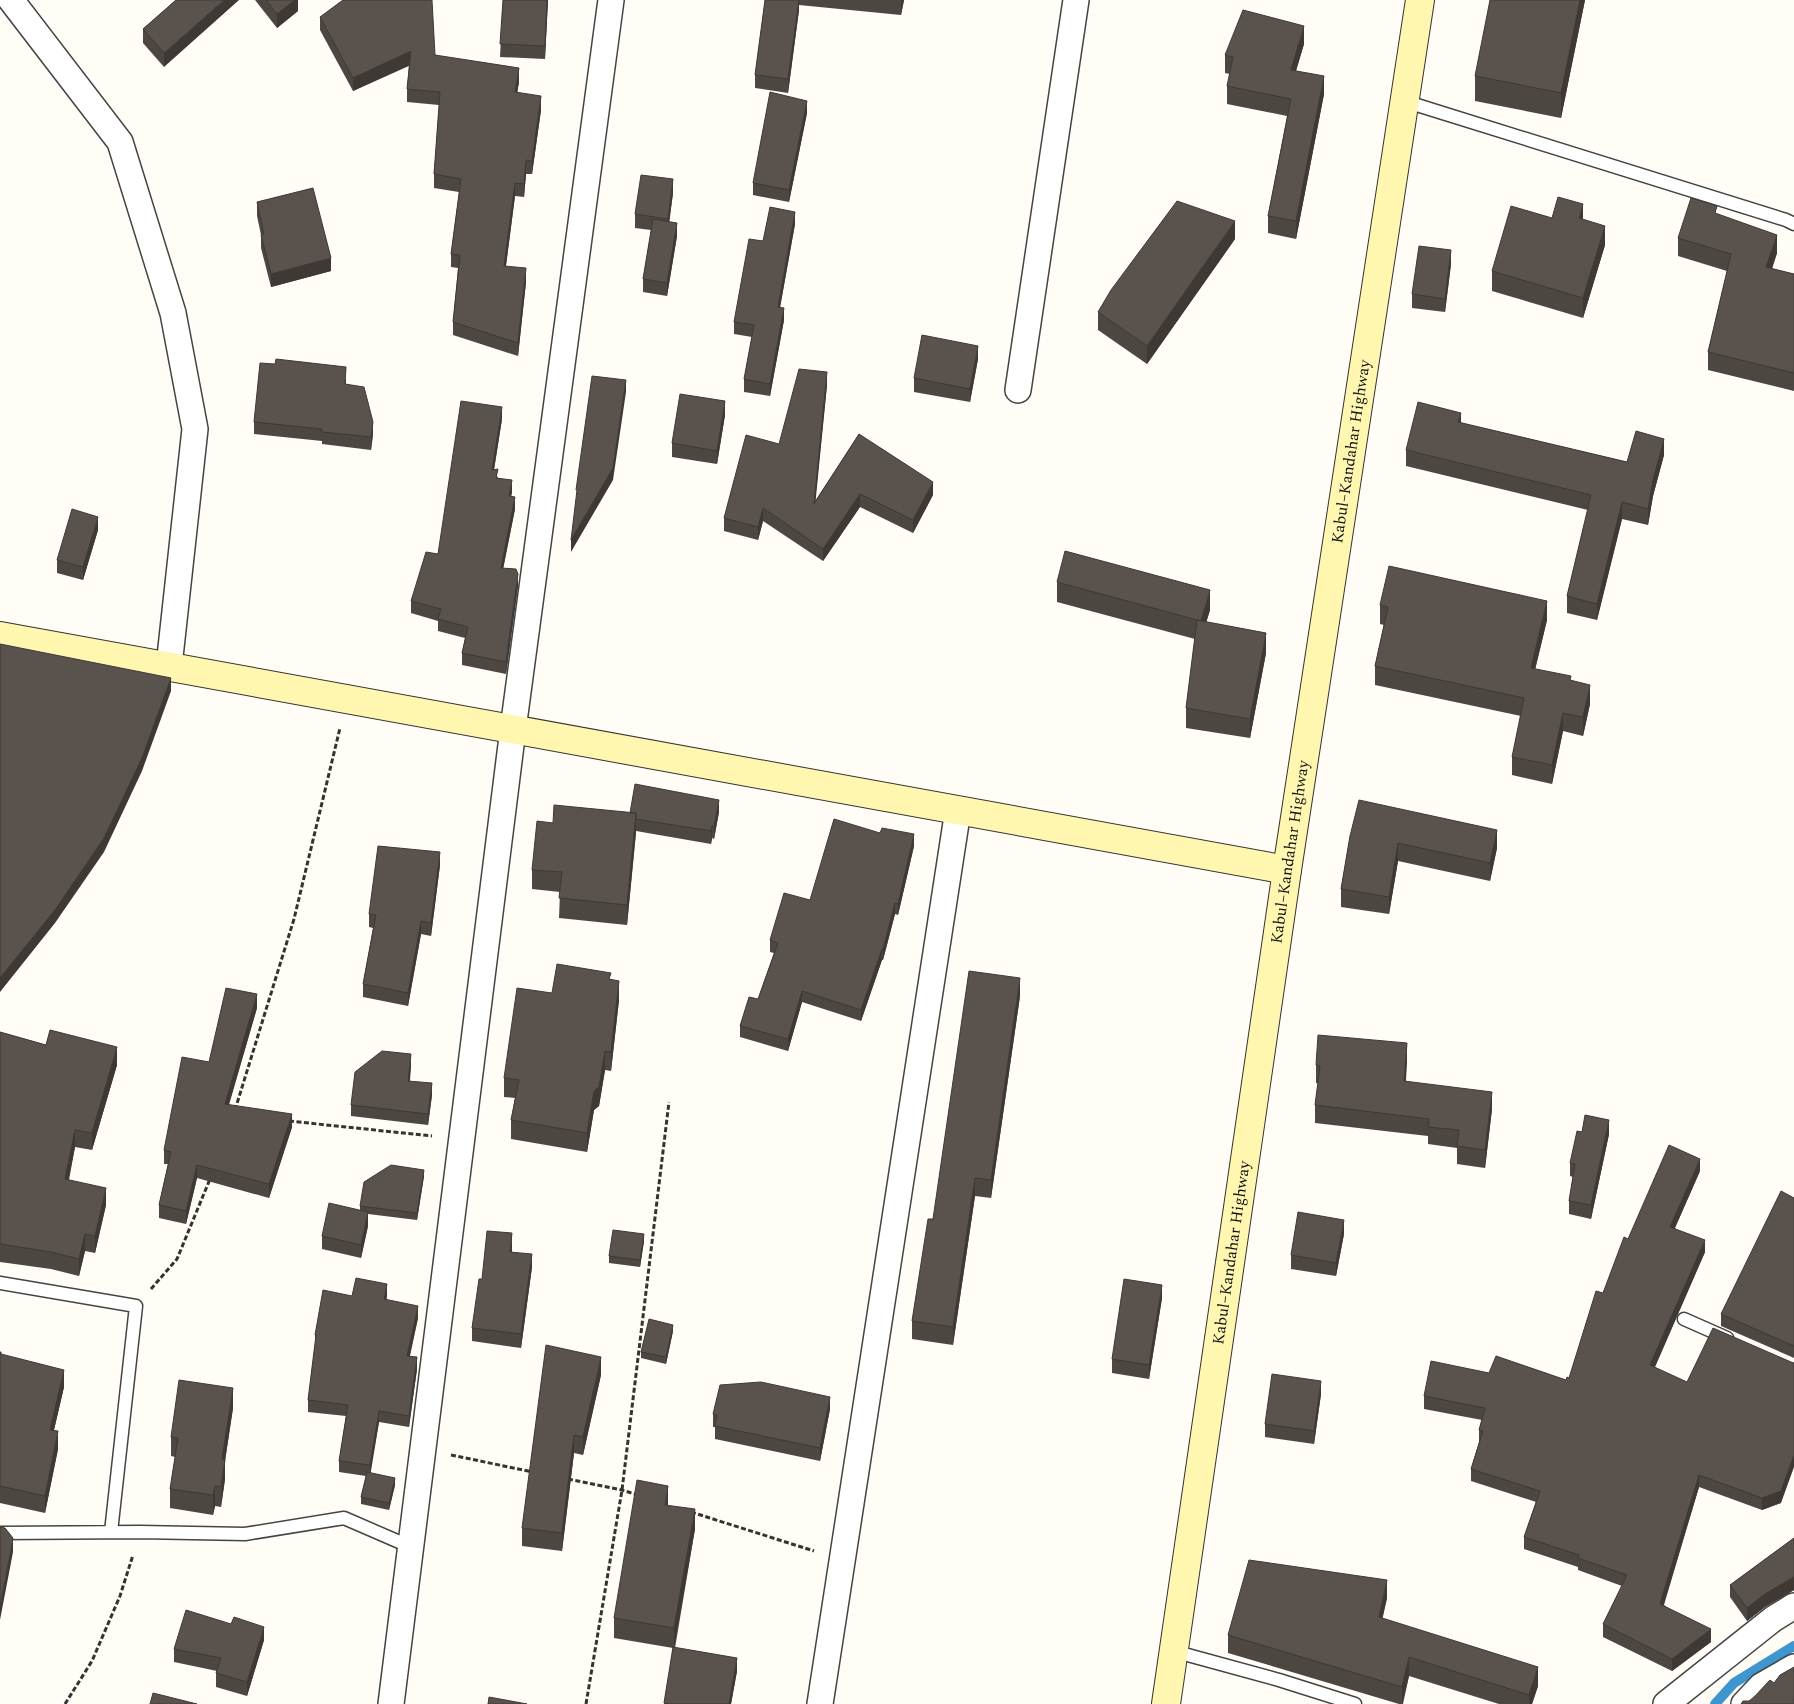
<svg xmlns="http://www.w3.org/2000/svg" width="1794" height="1704" font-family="Spectral,serif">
  <rect width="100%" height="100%" fill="#fffdf5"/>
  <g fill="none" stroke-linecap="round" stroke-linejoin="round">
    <path stroke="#3f96cf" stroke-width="10" d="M1715 1704 1734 1683 1794 1646"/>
    <g stroke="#444" stroke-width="15">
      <path id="lane" d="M1404 101 1786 220 1794 224
        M0 1283 136 1306 111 1532
        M1684 1319 1727 1338
        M0 1533 140 1532 245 1534 344 1518 411 1547
        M1173 1651 1279 1680 1355 1704"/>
    </g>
    <g stroke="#444" stroke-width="28">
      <path id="street" d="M11 0 120 142 173 313 195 429 169 666
        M1018 390 1076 0
        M391 1704 513 729 611 0
        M820 1704 958 810
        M1666 1704 1773 1619 1794 1606
        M1744 1704 1761 1686 1794 1667"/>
    </g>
    <g stroke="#333" stroke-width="30">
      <g id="secondary">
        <path d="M0 636 1287 870"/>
        <path id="s1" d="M1166 1704 1287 870 1420 0"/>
      </g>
    </g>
    <path stroke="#333" stroke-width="3" stroke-dasharray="5 2.5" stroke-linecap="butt" d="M235 1110 294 919 340 728
      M289 1121 432 1136
      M151 1289 177 1259 210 1179
      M451 1455 533 1472
      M568 1479 622 1490 638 1495
      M691 1512 814 1551
      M65 1704 92 1661 120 1596 133 1555
      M586 1704 622 1490 669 1102"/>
    <use href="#lane" stroke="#fff" stroke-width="12"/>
    <use href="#street" stroke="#fff" stroke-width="25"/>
    <use href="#secondary" stroke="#fff6b0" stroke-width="28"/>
  </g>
  <path fill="#4d4742" d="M176 0 164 67 143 43V29Z
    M255 0H298V11L277 28Z
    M503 0H548L545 59 500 57Z
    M765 0H904L901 15 799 5V10L788 93 755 88V75Z
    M1585 0 1561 118 1475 101V76Z
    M320 17 435 55 519 82 517 93 541 110 532 174H526L524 197 515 196 506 266 526 282 518 356 453 335V322L458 268 451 267V254L459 192 434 188V174L439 105 407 102V89L409 65 353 91 320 30Z
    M1304 44 1296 71 1324 94 1296 239 1268 233V216L1287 116 1227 104V86L1230 74 1225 73V55Z
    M807 113 789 202 753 195V183Z
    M673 193 669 222 677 236 667 296 643 292V279L651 230 635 228V214Z
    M257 202 331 271 271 287 261 248V235L257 216Z
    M1717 214 1777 253 1772 269 1794 274V391L1708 370V352L1727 271 1678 256V238Z
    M1552 218 1583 219 1605 245 1583 318 1492 291V271Z
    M795 224 780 307 784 320 770 396 744 392V379L752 337 734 334V322L763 241Z
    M1235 239 1147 364 1098 330V312Z
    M1451 264 1445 312 1412 308V294Z
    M978 359 970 402 914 392V378Z
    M346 379V384L373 434 371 450 322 444V441L254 434V422Z
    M827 385 815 501 859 434 933 495 913 533 860 507 823 561 763 521 758 540 724 531V518L779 444Z
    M725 415 717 464 672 457V443Z
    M502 419 494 470 498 478 512 492 511 496 515 509 503 568 518 586 506 674 462 665V653L465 638 438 631V621L411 613V601L438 554Z
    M1461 423 1627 462 1664 455 1653 496 1648 525 1622 519 1597 620 1567 613V596L1588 510 1406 466V450Z
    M98 530 83 580 57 573V560Z
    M1057 582 1210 610 1206 622 1266 653 1250 738 1186 728V708L1195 639 1057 602Z
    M1380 605 1547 620 1535 669 1571 681 1590 704 1583 736 1563 731 1552 784 1512 775V757L1521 716 1375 685V666L1384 625 1380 624Z
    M719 812 714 839 712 838 711 844 636 831 627 925 559 918 560 892 532 889V870L553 823Z
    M1350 836 1497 848 1490 881 1398 861 1389 914 1341 907V889Z
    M914 846 898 915 895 914 883 960H882L861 1021 802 1002 788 1051 740 1037V1026L758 999 774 953 770 952V940Z
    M440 865 431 936 421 934 408 1006 363 997V984L373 928 369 927V914Z
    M611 979 619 1000 611 1071 605 1070 599 1106 594 1110 587 1152 511 1139V1120L515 1098 504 1097V1078L552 993Z
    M1020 996 991 1198 975 1196 953 1345 912 1339V1321L933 1219Z
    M257 1008 229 1105 292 1127 269 1198 197 1178 186 1224 159 1218V1205L168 1164H164V1150L209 1062Z
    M0 1032 117 1065 92 1150 75 1147 69 1180 106 1205 95 1253 85 1251 79 1276 51 1269 0 1262Z
    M1407 1060 1406 1081 1492 1109 1485 1168 1457 1164V1148L1428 1144V1136L1315 1123V1105L1318 1083H1316V1065Z
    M411 1066 410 1081 432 1095 428 1125 351 1116V1105Z
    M1582 1132 1609 1134 1591 1219 1569 1214V1201L1573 1177 1570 1176V1163Z
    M1700 1171 1675 1228 1705 1252 1655 1367 1781 1503 1762 1510 1699 1487 1664 1605 1711 1642 1672 1671 1603 1637V1624L1622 1586 1578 1570V1567L1524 1549V1537L1536 1502 1471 1481V1469L1479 1442V1430L1482 1420 1424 1409V1396L1489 1373 1566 1380 1569 1378 1603 1293 1628 1239Z
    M424 1176 417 1220 368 1214V1226L361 1258 322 1249V1236L360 1210V1206Z
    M1794 1198V1358L1721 1326V1314Z
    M1344 1234 1336 1276 1291 1269V1255Z
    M644 1241 640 1267 609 1263V1256Z
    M512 1247V1252L532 1267 521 1348 472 1341V1328L482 1279Z
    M352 1296H387L386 1300 418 1318 410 1356 417 1369 409 1427 379 1422 370 1472 395 1485 389 1510 361 1504V1497L366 1476 339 1472V1461L346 1416 308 1412V1400L315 1347V1335Z
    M1162 1298 1149 1379 1112 1373V1359Z
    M673 1331 666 1364 641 1358V1352Z
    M0 1352 1 1355 64 1387 54 1430 58 1449 45 1513 0 1503Z
    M601 1375 583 1455 574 1453 562 1551 522 1546V1528Z
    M1321 1394 1314 1444 1265 1437V1424Z
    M233 1408 225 1461V1479L221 1507 215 1506 213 1515 170 1508V1489L175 1457 171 1456V1437Z
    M830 1409 820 1461 715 1439V1427H713V1414Z
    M668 1505 695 1529 675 1648 737 1671 731 1704H664L673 1648 614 1638V1618Z
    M1794 1538V1590L1765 1607 1747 1621 1730 1597V1585Z
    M1387 1598 1382 1618 1538 1686 1532 1704H1499L1409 1676 1403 1704H1399L1228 1653V1635Z
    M264 1640 247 1696 216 1687V1673L217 1671 174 1662V1649Z"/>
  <path fill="#3f3936" d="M224 0H239L164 67V53Z
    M295 0H298V11L277 28V14Z
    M547 0H548L545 59V46Z
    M799 0V10L788 93V79Z
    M901 0H904L901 15Z
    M1580 0H1585L1561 118V93Z
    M1304 26V44L1291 87V70Z
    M411 51V65L353 91V78Z
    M519 68V82L515 106V92Z
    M1324 76V94L1296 239V221Z
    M541 96V110L532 174V161Z
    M807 101V113L789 202V190Z
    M526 160V174L524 197V184Z
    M673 179V193L668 232V219Z
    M515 183V196L504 280V266Z
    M1583 204V224L1579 218Z
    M795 212V224L778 319V307Z
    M1235 221V239L1147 364V346Z
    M677 223V236L667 296V283Z
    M1605 226V245L1583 318V298Z
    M1777 235V253L1766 285V267Z
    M1451 250V264L1445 312V299Z
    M331 258V271L271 287V274Z
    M526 268V282L518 356V343Z
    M784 308V320L770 396V384Z
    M978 346V359L970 402V389Z
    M827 372V385L814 517V504Z
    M626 380V392L613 480 571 552V540Z
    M725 401V415L717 464V451Z
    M502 407V419L492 482V470Z
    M1461 413V429L1458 422Z
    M373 422V434L371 450V437Z
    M1664 439V455L1653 496 1648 525V509L1653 480Z
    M512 480V492L509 508V496Z
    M933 482V495L913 533V520Z
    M860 494V507L823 561V549Z
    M515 497V509L501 580V568Z
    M1622 502V519L1597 620V604Z
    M763 508V521L758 540V527Z
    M98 517V530L83 580V567Z
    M518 574V586L506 674V662Z
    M1210 590V610L1201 640V621Z
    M1547 601V620L1531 687V668Z
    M1266 633V653L1250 738V719Z
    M171 678V691L142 771 104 852 55 923 0 992V978Z
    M1590 685V704L1583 736V717Z
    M1563 713V731L1552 784V765Z
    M719 800V812L714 839V826Z
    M636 813V833L627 925V905Z
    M712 826V838L711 844V831Z
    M1497 830V848L1490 881V863Z
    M914 834V846L898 915V904Z
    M1398 843V861L1389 914V897Z
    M440 852V865L431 936V923Z
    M895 903V914L883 960V949Z
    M421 921V934L408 1006V993Z
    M882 949V960L861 1021V1010Z
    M1020 978V996L991 1198V1180Z
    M619 981V1000L611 1071V1052Z
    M802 991V1002L788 1051V1039Z
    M257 994V1008L225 1117V1104Z
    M1407 1043V1060L1404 1098V1081Z
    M117 1047V1065L92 1150V1133Z
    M605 1051V1070L599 1106 594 1110 587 1152V1133L594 1091Z
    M411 1054V1066L408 1092V1081Z
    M432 1083V1095L428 1125V1114Z
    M1492 1092V1109L1485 1168V1150Z
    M292 1114V1127L269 1198V1184Z
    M1609 1120V1134L1591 1219V1205Z
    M75 1130V1147L65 1196V1179Z
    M1700 1159V1171L1670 1239V1227Z
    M197 1165V1178L186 1224V1211Z
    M424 1170V1176L417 1220V1213Z
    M975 1178V1196L953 1345V1327Z
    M106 1188V1205L95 1253V1236Z
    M368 1212V1226L361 1258V1245Z
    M1344 1220V1234L1336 1276V1263Z
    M512 1233V1247L510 1265V1252Z
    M85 1234V1251L79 1276V1259Z
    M644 1234V1241L640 1267V1260Z
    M1705 1240V1252L1650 1378V1365Z
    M532 1254V1267L521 1348V1334Z
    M387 1284V1296L384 1311V1299Z
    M1162 1285V1298L1149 1379V1365Z
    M418 1306V1318L407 1367V1356Z
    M673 1325V1331L666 1364V1357Z
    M417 1357V1369L409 1427V1416Z
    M601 1357V1375L583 1455V1437Z
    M64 1370V1387L50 1447V1430Z
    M1321 1381V1394L1314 1444V1431Z
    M233 1388V1408L225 1461V1479L221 1507 222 1459Z
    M830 1397V1409L820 1461V1448Z
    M379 1411V1422L370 1477V1465Z
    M58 1431V1449L45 1513V1496Z
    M574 1435V1453L562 1551V1533Z
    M1794 1455V1467L1781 1503 1762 1510V1498Z
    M1699 1475V1487L1660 1616V1604Z
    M395 1478V1485L389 1510V1503Z
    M215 1486V1506L213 1515V1495Z
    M668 1486V1505H665Z
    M695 1509V1529L674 1648V1628Z
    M13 1538V1552L0 1620V1607Z
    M1794 1577V1590L1765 1607 1747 1621V1608L1765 1594Z
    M1387 1580V1598L1379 1635V1617Z
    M264 1627V1640L247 1696V1682Z
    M1711 1629V1642L1672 1671V1659Z
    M1409 1657V1676L1402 1704V1687Z
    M737 1658V1671L731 1704H729Z
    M1538 1667V1686L1532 1704H1529V1695Z"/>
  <path fill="#5a524d" stroke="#3f3936" d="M176 0H224L164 53 143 29Z
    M266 0H295L277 14Z
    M343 0H432L435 55 519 68 515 92 541 96 532 161 526 160 524 184 515 183 504 266 526 268 518 343 453 322 460 255 451 254 461 179 434 174 440 92 407 89 411 51 353 78 320 17Z
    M503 0H547L545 46 500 44Z
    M765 0H799L788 79 755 75Z
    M1490 0H1580L1561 93 1475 76Z
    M1243 10 1304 26 1291 70 1324 76 1296 221 1268 216 1291 99 1227 86 1233 57 1225 55Z
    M770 92 807 101 789 190 753 183Z
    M641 175 673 179 668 219 635 214Z
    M313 188 331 258 271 274 261 235 264 234 257 202Z
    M1558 197 1583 204 1579 218 1605 226 1583 298 1492 271 1511 206 1552 218Z
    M1691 198 1717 206 1715 213 1777 235 1766 267 1794 274V373L1708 352 1731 254 1678 238Z
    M1177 201 1235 221 1147 346 1098 312 1111 290Z
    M770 207 795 212 778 307 784 308 770 384 744 379 754 325 734 322 749 239 763 241Z
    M653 219 677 223 667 283 643 279Z
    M1419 246 1451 250 1445 299 1412 294Z
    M922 335 978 346 970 389 914 378Z
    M276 359 346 367 345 384 364 387 373 422 371 437 322 432V429L254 422 260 363 275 364Z
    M799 369 827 372 814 504 859 434 933 482 913 520 860 494 823 549 763 508 758 527 724 518 746 435 779 444Z
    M592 376 626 380 613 468 571 540 577 490H576Z
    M680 394 725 401 717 451 672 443Z
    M461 401 502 407 492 470 498 469 496 478 512 480 509 496 515 497 501 568 516 569 518 574 506 662 462 653 468 627 438 619 441 609 411 601 426 552 438 554Z
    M1418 402 1461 413 1458 422 1627 462 1636 431 1664 439 1653 480 1648 509 1622 502 1597 604 1567 596 1591 495 1406 450Z
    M72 509 98 517 83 567 57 560Z
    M1065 551 1210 590 1201 621 1057 582Z
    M1389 566 1547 601 1531 668 1571 676 1570 680 1590 685 1583 717 1563 713 1552 765 1512 757 1524 698 1375 666 1388 607 1380 605Z
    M1197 620 1266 633 1250 719 1186 708Z
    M0 644 171 678 142 758 104 838 55 910 0 978Z
    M635 784 719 800 714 826H712L711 831 636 819V813H630Z
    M1359 800 1497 830 1490 863 1398 843 1389 897 1341 889 1350 836Z
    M554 805 636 813 627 905 559 898 562 872 532 870 537 821 553 823Z
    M834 819 880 833 882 828 914 834 898 904 895 903 883 949H882L861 1010 802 991 788 1039 740 1026 749 997 758 999 778 943 770 940 784 893 810 900Z
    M378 846 440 852 431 923 421 921 408 993 363 984 376 915 369 914Z
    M557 964 611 973 609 979 619 981 611 1052 605 1051 599 1087 594 1091 587 1133 511 1120 519 1080 504 1078 517 988 552 993Z
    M969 971 1020 978 991 1180 975 1178 953 1327 912 1321 928 1219H933Z
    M226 988 257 994 225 1104 292 1114 269 1184 197 1165 186 1211 159 1205 171 1152 164 1150 182 1057 209 1062Z
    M50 1030 117 1047 92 1133 75 1130 65 1179 106 1188 95 1236 85 1234 79 1259 51 1252 0 1244V1032L46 1045Z
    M1318 1035 1407 1043 1404 1081 1492 1092 1485 1150 1457 1146 1459 1130 1428 1127 1429 1119 1315 1105 1320 1066 1316 1065Z
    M382 1051 411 1054 408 1081 432 1083 428 1114 351 1105 355 1072Z
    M1585 1115 1609 1120 1591 1205 1569 1201 1575 1164 1570 1163 1577 1131 1582 1132Z
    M1669 1145 1700 1159 1670 1227 1705 1240 1650 1365 1687 1382 1713 1328 1791 1362 1794 1363V1455L1781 1491 1762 1498 1699 1475 1660 1604 1711 1629 1672 1659 1603 1624 1627 1575 1578 1558 1579 1555 1524 1537 1540 1491 1471 1469 1483 1431 1479 1430 1485 1408 1424 1396 1431 1361 1489 1373 1496 1356 1566 1380 1567 1377 1569 1378 1596 1291 1603 1293 1624 1237 1628 1239Z
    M391 1165 424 1170 417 1213 360 1206 364 1182Z
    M1781 1191 1794 1198V1346L1721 1314Z
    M329 1203 368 1212 361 1245 322 1236Z
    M1298 1212 1344 1220 1336 1263 1291 1255Z
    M613 1230 644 1234 640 1260 609 1256Z
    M487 1231 512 1233 510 1252 532 1254 521 1334 472 1328 479 1279H482Z
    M356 1278 387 1284 384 1299 418 1306 407 1356 417 1357 409 1416 379 1411 370 1465 339 1461 348 1405 308 1400 316 1335H315L323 1290 352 1296Z
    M1124 1279 1162 1285 1149 1365 1112 1359Z
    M649 1319 673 1325 666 1357 641 1352Z
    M546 1345 601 1357 583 1437 574 1435 562 1533 522 1528Z
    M0 1352H1V1354L64 1370 50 1430 58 1431 45 1496 0 1486Z
    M1272 1374 1321 1381 1314 1431 1265 1424Z
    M179 1380 233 1388 222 1459 225 1460 221 1487 215 1486 213 1495 170 1489 178 1438 171 1437Z
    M761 1382 830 1397 820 1448 715 1426 717 1415 713 1414 720 1385Z
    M367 1472 395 1478 389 1503 361 1497Z
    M637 1480 668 1486 665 1505 695 1509 674 1628 614 1618Z
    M0 1527 5 1528 13 1538 0 1607Z
    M1794 1538V1577L1765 1594 1747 1608 1730 1585Z
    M1249 1560 1387 1580 1379 1617 1538 1667 1529 1695 1409 1657 1402 1687 1228 1635Z
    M186 1610 231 1624 234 1617 264 1627 247 1682 216 1673 221 1658 174 1649Z
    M673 1647 737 1658 729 1704H669L664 1703Z
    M1794 1667V1704H1741L1743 1701H1749L1754 1697 1770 1680 1774 1683 1780 1675Z
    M153 1693 197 1704H150Z
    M489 1697 527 1704H488Z"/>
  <g text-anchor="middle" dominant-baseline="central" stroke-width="5" stroke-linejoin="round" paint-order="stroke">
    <g font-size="16" fill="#111" stroke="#fff">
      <text stroke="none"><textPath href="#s1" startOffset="1266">Kabul–Kandahar Highway</textPath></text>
      <text stroke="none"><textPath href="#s1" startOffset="861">Kabul–Kandahar Highway</textPath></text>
      <text stroke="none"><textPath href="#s1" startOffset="456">Kabul–Kandahar Highway</textPath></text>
    </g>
  </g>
</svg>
